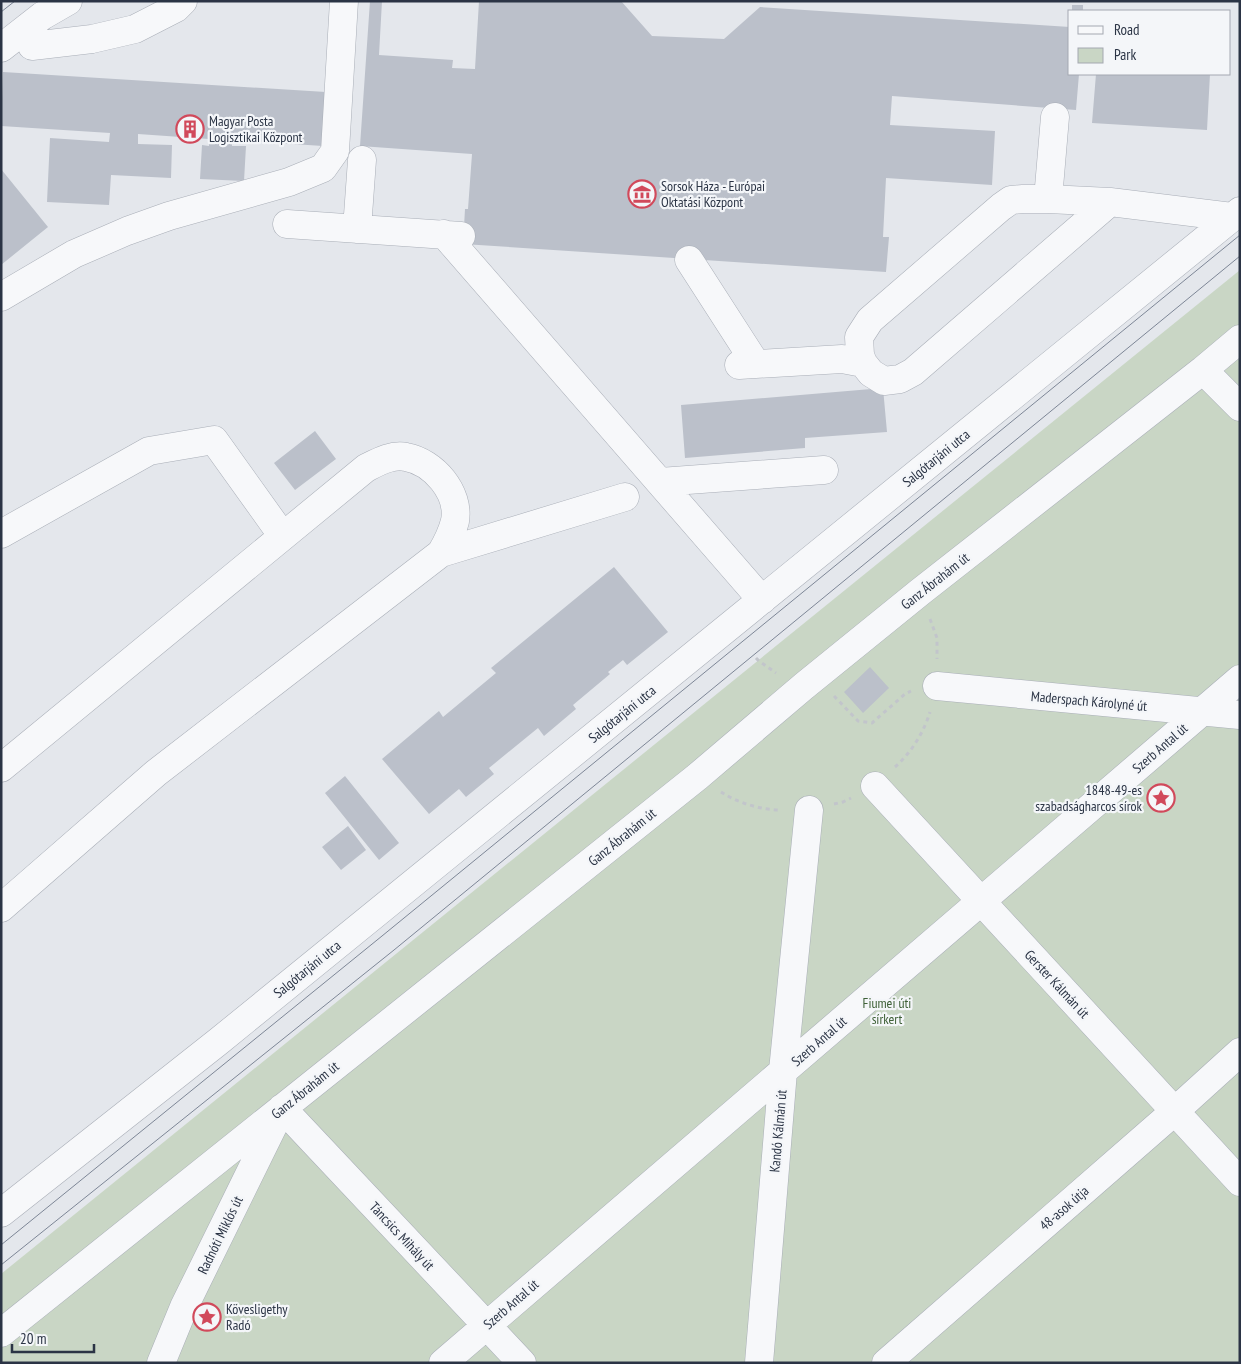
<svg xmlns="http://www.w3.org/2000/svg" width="1241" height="1364" font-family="'PT Sans Narrow',sans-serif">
  <rect width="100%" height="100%" fill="#e4e7ec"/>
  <path fill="#c9d6c5" d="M1240 270V1363H1V1274Z"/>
  <path fill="#bbc0ca" d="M370 1H382L379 55 453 60 452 68 475 69 479 1H621L652 36 724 39 760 7 1070 27V74H1079L1076 110 892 96 890 125 995 131 992 185 886 178 883 237H889L886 272 463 244 465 209H468L472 154 360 146Z
    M1072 5H1083V11H1072Z
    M3 72 326 92 323 146 232 140V146H246L244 181 200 179 202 145 209 146V139L138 134V144L172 145 171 178 111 175 109 205 47 202 50 138 109 142 110 133 1 126Z
    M1096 74H1210L1207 130 1092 123Z
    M1 169 48 227 1 265Z
    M883 388 887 432 805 438V448L685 458 681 405Z
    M315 431 336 459 295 490 274 463Z
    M614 567 668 632 627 665 623 660 608 672 610 674 573 705 576 709 544 736 538 728 489 768 494 774 466 797 459 789 429 814 382 759 439 711 443 717 496 673 491 668Z
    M870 667 889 688 863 713 844 692Z
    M345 776 399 843 379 860 325 793Z
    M348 826 366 850 341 870 322 847Z"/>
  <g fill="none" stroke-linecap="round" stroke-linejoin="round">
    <g stroke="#a9aeb7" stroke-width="29">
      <path id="minor" d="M32 46 92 39 135 29 176 8 183 1
        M1 48 42 16 68 1
        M1048 199 1055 117
        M1110 202 913 372 900 379 884 381 871 373 863 363 860 355 859 337 870 320 1001 207 1011 200 1023 199H1048L1110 202 1232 217
        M287 224 461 236
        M357 229 362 160
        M444 234 762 600
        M689 260 756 364
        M1 297 74 254 127 231 169 216 289 182 323 168 335 151 344 1
        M739 365 842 359 863 363
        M1203 370 1240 407
        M660 482 824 470
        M1 534 149 451 214 440 282 535
        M441 553 625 497
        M937 686 1240 715
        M1 768 366 468C378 462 392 454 406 457 434 462 460 493 455 521 452 533 447 543 441 553L156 773 1 908
        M875 786 1240 1182
        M282 1108 522 1363
        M1 1213 219 1041 1240 211
        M1 1333 697 777 804 686 920 592 1203 370 1240 339
        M161 1363 184 1307 278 1116
        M443 1363 1240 679
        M759 1363 783 1071 809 810
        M886 1363 1175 1111 1240 1052"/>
    </g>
    <path stroke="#c2c5cb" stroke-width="3" stroke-dasharray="4 4" stroke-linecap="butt" d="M930 619 937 638V659
      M756 658 759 661 776 673
      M834 696 858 721 872 723 905 694 911 691
      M895 767C911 753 924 732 930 712
      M721 792C738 803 761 810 781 810
      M834 804 843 802 851 798"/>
    <use href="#minor" stroke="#f7f8fa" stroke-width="28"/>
    <path stroke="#7d8696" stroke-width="1" d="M1 12 15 1
      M1 1245 382 936 1240 235
      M1 1265 394 950 1240 256"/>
  </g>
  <defs>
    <g id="building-ring" transform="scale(1.4375)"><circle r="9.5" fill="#f4f6f9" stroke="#d1495b" stroke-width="1.5"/><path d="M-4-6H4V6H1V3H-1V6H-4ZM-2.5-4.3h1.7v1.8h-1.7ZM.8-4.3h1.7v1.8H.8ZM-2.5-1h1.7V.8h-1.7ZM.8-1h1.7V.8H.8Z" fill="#d1495b"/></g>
    <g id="museum-ring" transform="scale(1.4375)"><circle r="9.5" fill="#f4f6f9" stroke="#d1495b" stroke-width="1.5"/><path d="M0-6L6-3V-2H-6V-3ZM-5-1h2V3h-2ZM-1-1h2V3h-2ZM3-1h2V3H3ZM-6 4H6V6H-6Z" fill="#d1495b"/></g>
    <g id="sight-ring" transform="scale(1.4375)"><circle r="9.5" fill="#f4f6f9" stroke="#d1495b" stroke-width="1.5"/><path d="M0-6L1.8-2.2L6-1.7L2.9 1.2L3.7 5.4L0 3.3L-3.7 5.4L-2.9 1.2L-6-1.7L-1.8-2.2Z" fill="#d1495b"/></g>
  </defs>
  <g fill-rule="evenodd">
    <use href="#building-ring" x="190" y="129"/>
    <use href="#museum-ring" x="642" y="194"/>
    <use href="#sight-ring" x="1161" y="798"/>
    <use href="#sight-ring" x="207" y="1317"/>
  </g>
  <g text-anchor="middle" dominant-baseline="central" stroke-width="4.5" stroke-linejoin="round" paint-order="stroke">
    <g font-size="14" fill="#2b3445" stroke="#f4f6f9" text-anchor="start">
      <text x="209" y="121">Magyar Posta<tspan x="209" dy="16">Logisztikai Központ</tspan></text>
      <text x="661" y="186">Sorsok Háza - Európai<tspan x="661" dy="16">Oktatási Központ</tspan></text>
      <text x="1142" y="790" text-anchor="end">1848-49-es<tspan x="1142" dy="16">szabadságharcos sírok</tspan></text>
      <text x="226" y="1309">Kövesligethy<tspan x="226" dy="16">Radó</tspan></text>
    </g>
    <g font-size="14" fill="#2b3445" stroke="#f4f6f9">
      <text transform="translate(936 458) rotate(-39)">Salgótarjáni utca</text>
      <text transform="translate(935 581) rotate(-38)">Ganz Ábrahám út</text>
      <text transform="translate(1089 701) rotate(5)">Maderspach Károlyné út</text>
      <text transform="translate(622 714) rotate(-39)">Salgótarjáni utca</text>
      <text transform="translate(1160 748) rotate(-41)">Szerb Antal út</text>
      <text transform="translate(622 837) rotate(-39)">Ganz Ábrahám út</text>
      <text transform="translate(307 969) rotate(-39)">Salgótarjáni utca</text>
      <text transform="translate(1057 984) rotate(47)">Gerster Kálmán út</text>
      <text transform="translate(819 1041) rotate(-41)">Szerb Antal út</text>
      <text transform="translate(305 1090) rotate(-39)">Ganz Ábrahám út</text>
      <text transform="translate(778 1131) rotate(-85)">Kandó Kálmán út</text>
      <text transform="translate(1064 1208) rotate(-41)">48-asok útja</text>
      <text transform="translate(220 1235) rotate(-64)">Radnóti Miklós út</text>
      <text transform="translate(402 1236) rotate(47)">Táncsics Mihály út</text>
      <text transform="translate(511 1304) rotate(-41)">Szerb Antal út</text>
    </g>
    <g font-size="14" fill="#3f6138" stroke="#f4f6f9">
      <text x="887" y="1003">Fiumei úti<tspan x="887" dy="16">sírkert</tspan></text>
    </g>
  </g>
  <rect width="1241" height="1364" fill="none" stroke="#2b3445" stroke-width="5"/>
  <rect x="1068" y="10" width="162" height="65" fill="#f4f6f9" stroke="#a4a8b1"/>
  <rect x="1078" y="26" width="25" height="8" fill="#f7f8fa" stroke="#a4a8b1"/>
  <text x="1114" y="35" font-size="15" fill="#2b3445">Road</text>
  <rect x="1078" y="48" width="25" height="15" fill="#c9d6c5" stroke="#a4a8b1"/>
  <text x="1114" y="60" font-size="15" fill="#2b3445">Park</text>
  <path d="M12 1344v8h82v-8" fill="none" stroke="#2b3445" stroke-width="2.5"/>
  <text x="20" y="1344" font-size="15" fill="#2b3445" stroke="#f4f6f9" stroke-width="4" paint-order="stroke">20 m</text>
</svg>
